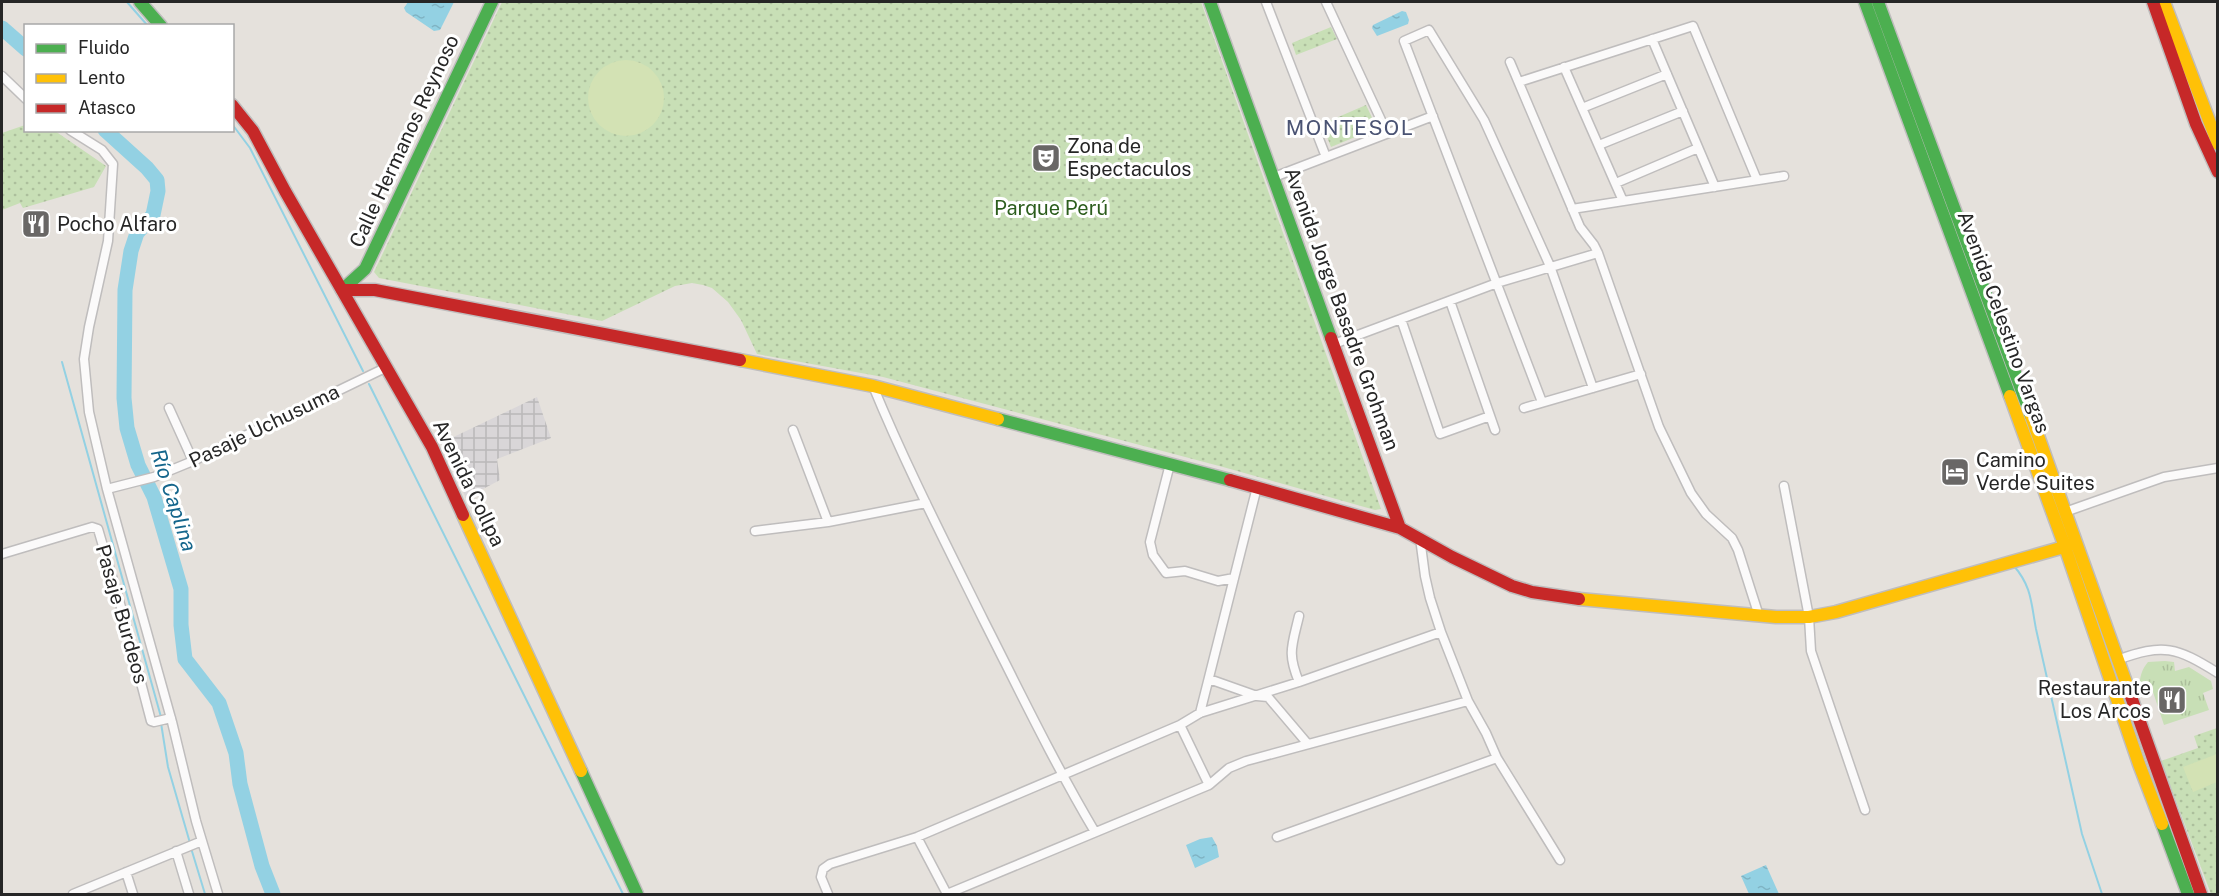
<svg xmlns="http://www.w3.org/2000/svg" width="2219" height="896" font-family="'Public Sans',sans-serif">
  <defs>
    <pattern id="industrial-grid" width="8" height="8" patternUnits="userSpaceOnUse" patternTransform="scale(1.5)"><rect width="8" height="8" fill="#d9d6d8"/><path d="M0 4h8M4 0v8" fill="none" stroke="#bab8b9"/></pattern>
    <pattern id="grass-tufts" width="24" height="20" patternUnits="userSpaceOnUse" patternTransform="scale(1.5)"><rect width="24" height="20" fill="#c8dfb6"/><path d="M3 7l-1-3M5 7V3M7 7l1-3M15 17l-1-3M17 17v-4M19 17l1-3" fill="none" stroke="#acbf9c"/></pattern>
    <pattern id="park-dots" width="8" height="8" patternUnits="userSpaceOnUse" patternTransform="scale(1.5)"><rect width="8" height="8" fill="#c8dfb6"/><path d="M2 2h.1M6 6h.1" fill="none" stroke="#acbf9c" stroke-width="1.8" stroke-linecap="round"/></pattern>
    <pattern id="water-ripples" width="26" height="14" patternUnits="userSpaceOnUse" patternTransform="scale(1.5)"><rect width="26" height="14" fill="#93d1e3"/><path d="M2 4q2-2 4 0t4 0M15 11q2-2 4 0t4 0" fill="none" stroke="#7fb3c3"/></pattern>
  </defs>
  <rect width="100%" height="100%" fill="#e5e1dc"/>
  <path fill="url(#industrial-grid)" d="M537 397 551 438 497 459 500 480 466 498 441 443Z"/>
  <path fill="url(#grass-tufts)" d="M2165 661 2174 662 2175 671 2189 667 2211 681 2213 689 2203 693 2209 710 2164 725 2153 692 2146 694 2144 687H2140C2139 678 2142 669 2148 662Z"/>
  <path fill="url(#park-dots)" d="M502 2H1201L1381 509 1375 510 1223 467 883 377 757 354 741 320 728 302 712 288 703 285 692 283 675 286 602 321 379 278 374 272Z
    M1331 27 1337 39 1296 55 1292 43Z
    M1366 105 1377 128 1331 147 1322 124Z
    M25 125 26 130 55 131 106 166 94 187 23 208 20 203 2 210V133Z
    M2217 728V894H2211L2161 761 2198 748 2194 736Z"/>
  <path fill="#d3e2b4" d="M588 98a38 38 0 1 1 76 0a38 38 0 1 1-76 0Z
    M2217 754V782L2193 792 2183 767Z"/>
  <path fill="url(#water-ripples)" d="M408 2H454L440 30 434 31 406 12 404 8Z
    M1402 11 1406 12 1409 20 1408 24 1377 36 1372 28 1373 25Z
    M1212 837 1217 846 1219 857 1195 868 1186 845 1200 839Z
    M1766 865 1779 894H1749L1741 876Z"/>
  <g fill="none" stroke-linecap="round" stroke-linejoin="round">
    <path stroke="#93d1e3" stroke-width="2" d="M127 2 148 26
      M232 124 250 148 363 371
      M62 362 161 717
      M369 384 623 894
      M2014 566C2032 587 2031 603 2036 629L2082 834 2102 894
      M161 723 168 767 190 843
      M191 848 205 894"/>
    <path stroke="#93d1e3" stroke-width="15" d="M2 28 26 49
      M105 130 147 168 157 180 158 191 153 215 137 233 131 251 125 290 124 398 127 428 138 465 154 497 181 589V625L185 659 219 703 236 753 240 784 262 866 273 894"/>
    <g stroke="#bfbdbd" stroke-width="11">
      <path id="street" d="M1266 2 1326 157
        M1326 2 1387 133
        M1652 39 1715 187
        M1510 62 1580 227 1594 245 1598 253 1659 427 1691 493 1706 514 1732 538 1738 550 1759 616
        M1564 67 1623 201
        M2 76 26 99
        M1519 82 1693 26 1757 180
        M1582 108 1667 74
        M70 130 102 150 113 164 108 241 89 327 84 359 89 412 107 489 172 722 196 821 218 894
        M1599 145 1683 111
        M1274 177 1433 116
        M1616 183 1698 148
        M1572 209 1784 176
        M1450 301 1495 430
        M1401 319 1440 434 1490 416
        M1334 344 1497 283 1598 253
        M873 386C906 466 946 544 984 621 1020 692 1054 763 1095 832
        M1542 402 1404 41 1429 30 1484 120 1550 266 1593 388
        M169 408 193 461
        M1524 408 1641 374
        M793 430 828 522
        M1170 464 1150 542 1153 555 1166 573 1185 571 1218 581 1234 578
        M1784 486 1809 617 1811 651 1865 810
        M107 489 154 477 193 461 385 368
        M2065 512 2164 477 2218 468
        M755 531 828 522 926 503
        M1420 538 1425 576 1430 598 1441 632 1468 701 1486 733 1497 758 1560 860
        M2 554 92 527 98 529 123 614 151 721 154 722 171 718
        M2117 660C2164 643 2176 647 2218 673
        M1209 679 1257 696 1268 697 1307 743
        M1299 682C1287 653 1292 646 1299 616
        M1200 713 1257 487
        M1180 725 1209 785
        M917 837 947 894
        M1277 837 1497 758
        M176 851 189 894
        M126 872 133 894
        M73 894 202 841
        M828 894 821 877 823 869 830 864 917 837 1180 725 1200 713 1299 682 1441 632
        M947 894 1209 785 1229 768 1246 761 1468 701"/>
    </g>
    <g stroke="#bfbdbd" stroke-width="15">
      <path id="fast" d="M140 2 161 26
        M1210 2 1331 338
        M1865 2 2010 396
        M1878 2 2031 416
        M342 290 365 269 492 2
        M998 419 1230 480
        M581 771 637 894
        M2162 824 2188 894"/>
    </g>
    <g stroke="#bfbdbd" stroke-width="15">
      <path id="slow" d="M2164 2 2218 144
        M740 360 873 386 998 419
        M2010 396 2065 547 2139 764 2162 824
        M2031 416 2128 688
        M463 515 581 771
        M1579 599 1776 617H1809L1836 612 2071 545"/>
    </g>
    <g stroke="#bfbdbd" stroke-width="15">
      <path id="jam" d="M2153 2 2196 124 2218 172
        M232 105 253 131 285 191 432 447 463 515
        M342 290H375L740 360
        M1331 338 1400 528
        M1230 480 1400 528 1452 557 1512 586 1532 592 1579 599
        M2128 688 2201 894"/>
    </g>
    <use href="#street" stroke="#fbfafa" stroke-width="8"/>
    <use href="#fast" stroke="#4caf50" stroke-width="12"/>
    <use href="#slow" stroke="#ffc107" stroke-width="12"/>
    <use href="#jam" stroke="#c62828" stroke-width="12"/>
  </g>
  <defs>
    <g id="theatre-square" transform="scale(1.5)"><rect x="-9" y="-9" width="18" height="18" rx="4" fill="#696766" stroke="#fff"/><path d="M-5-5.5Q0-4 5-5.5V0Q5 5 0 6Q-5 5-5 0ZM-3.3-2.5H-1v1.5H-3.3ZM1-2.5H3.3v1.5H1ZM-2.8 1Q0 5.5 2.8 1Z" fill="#fff"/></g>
    <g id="restaurant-square" transform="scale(1.5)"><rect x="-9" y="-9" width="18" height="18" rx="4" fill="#696766" stroke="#fff"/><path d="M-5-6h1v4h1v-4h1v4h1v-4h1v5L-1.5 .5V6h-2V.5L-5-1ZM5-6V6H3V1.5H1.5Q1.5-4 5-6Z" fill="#fff"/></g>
    <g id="hotel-square" transform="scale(1.5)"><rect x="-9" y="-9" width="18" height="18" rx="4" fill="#696766" stroke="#fff"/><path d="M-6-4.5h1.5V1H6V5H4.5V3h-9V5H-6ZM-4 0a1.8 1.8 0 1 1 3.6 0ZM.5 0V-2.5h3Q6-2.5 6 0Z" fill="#fff"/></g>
  </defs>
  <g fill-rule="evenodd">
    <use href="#theatre-square" x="1046" y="158"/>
    <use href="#restaurant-square" x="36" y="224"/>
    <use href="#hotel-square" x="1955" y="472"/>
    <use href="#restaurant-square" x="2172" y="700"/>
  </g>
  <g text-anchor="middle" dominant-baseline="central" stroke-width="6" stroke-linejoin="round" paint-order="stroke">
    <g font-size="20" fill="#262626" stroke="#fff">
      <text transform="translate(404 141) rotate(-65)">Calle Hermanos Reynoso</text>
      <text transform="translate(1342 309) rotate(70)">Avenida Jorge Basadre Grohman</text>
      <text transform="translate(2004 322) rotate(70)">Avenida Celestino Vargas</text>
      <text transform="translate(264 426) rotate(-26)">Pasaje Uchusuma</text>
      <text transform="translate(469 483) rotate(64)">Avenida Collpa</text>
      <text transform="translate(122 614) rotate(74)">Pasaje Burdeos</text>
    </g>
    <g font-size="20" fill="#262626" stroke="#fff" text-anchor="start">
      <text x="1067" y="146">Zona de<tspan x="1067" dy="23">Espectaculos</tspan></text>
      <text x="57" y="224">Pocho Alfaro</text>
      <text x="1976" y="460">Camino<tspan x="1976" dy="23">Verde Suites</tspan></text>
      <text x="2151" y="688" text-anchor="end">Restaurante<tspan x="2151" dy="23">Los Arcos</tspan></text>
    </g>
    <g font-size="20" fill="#2c5d1d" stroke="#fff">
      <text x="1051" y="208">Parque Perú</text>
    </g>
    <g font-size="21" letter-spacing="1.5" fill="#4a5373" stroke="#fff">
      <text x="1350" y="127">MONTESOL</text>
    </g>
    <g font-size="21" font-style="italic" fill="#15668c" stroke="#fff">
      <text transform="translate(174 500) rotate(72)">Río Caplina</text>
    </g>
  </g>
  <rect width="2219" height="896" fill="none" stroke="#262626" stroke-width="6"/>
  <rect x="24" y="24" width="210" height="108" fill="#ffffff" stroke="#a8a8a8" stroke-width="1.5"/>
  <rect x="36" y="44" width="30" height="9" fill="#4caf50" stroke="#a8a8a8" stroke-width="1.5"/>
  <text x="78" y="54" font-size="18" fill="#262626">Fluido</text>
  <rect x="36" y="74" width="30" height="9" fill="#ffc107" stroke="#a8a8a8" stroke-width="1.5"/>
  <text x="78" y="84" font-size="18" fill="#262626">Lento</text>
  <rect x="36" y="104" width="30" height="9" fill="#c62828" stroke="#a8a8a8" stroke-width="1.5"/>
  <text x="78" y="114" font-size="18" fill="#262626">Atasco</text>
</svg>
